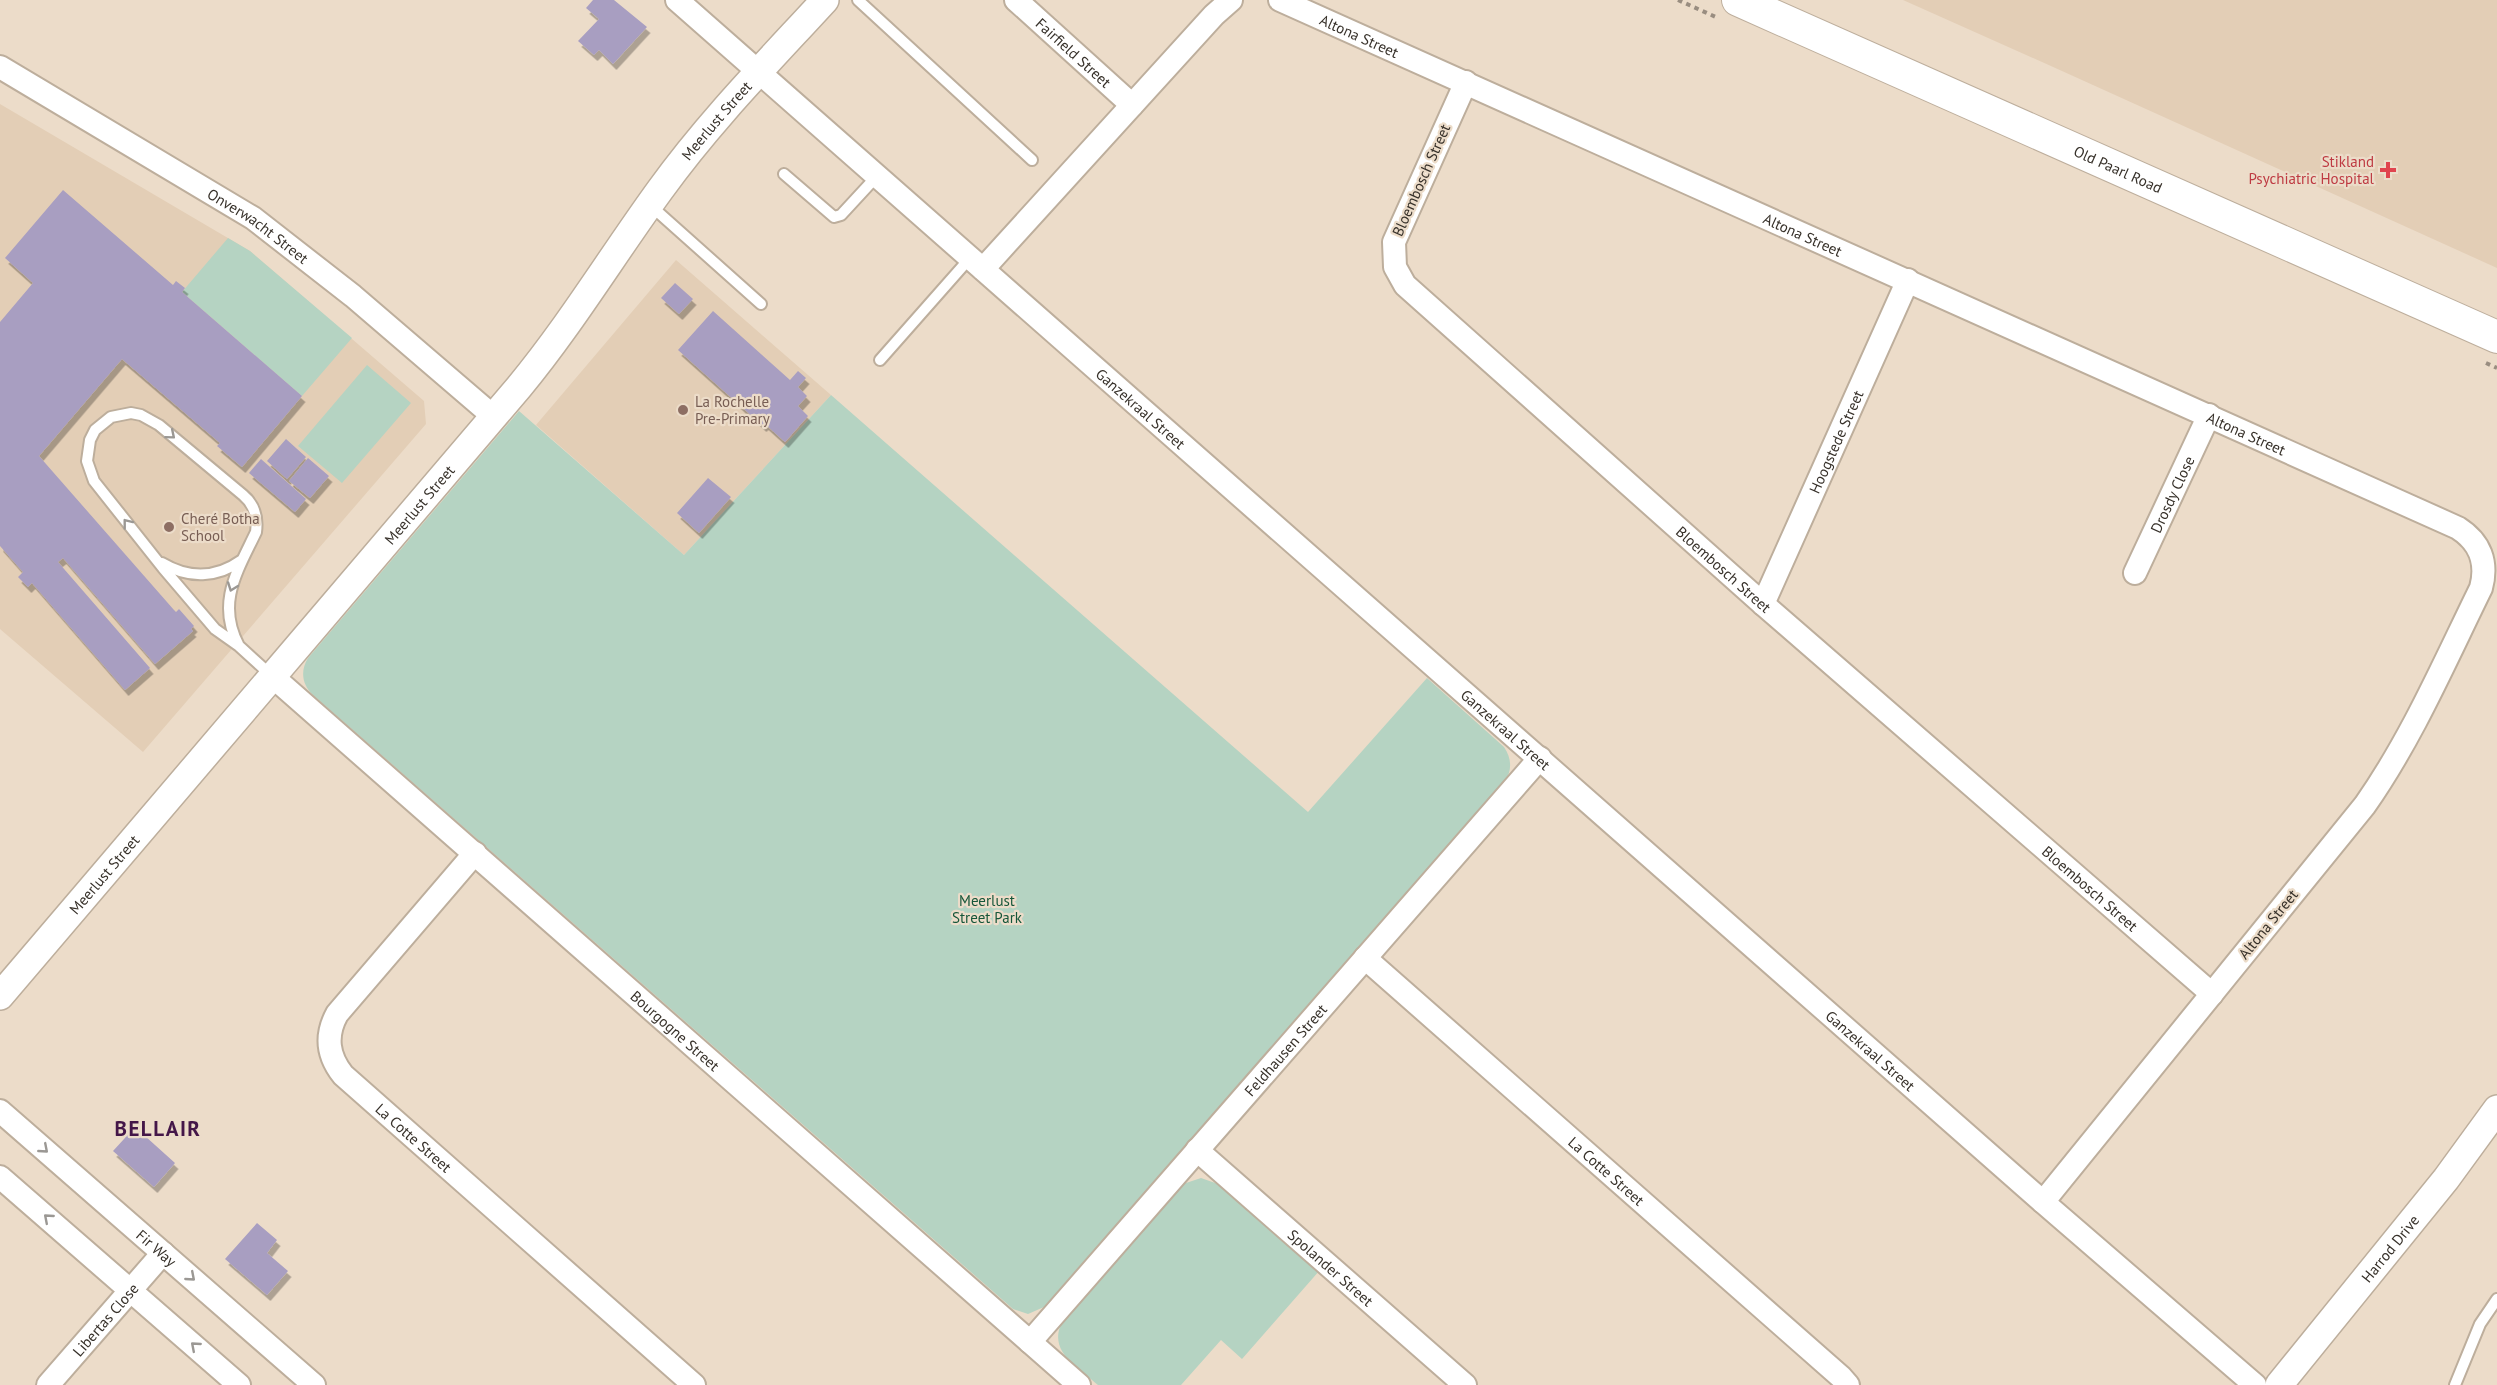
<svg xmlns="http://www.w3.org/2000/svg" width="2497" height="1385" font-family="'PT Sans',sans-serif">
  <defs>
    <filter id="shadow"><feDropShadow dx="3.5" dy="6" stdDeviation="0" flood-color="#0004"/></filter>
  </defs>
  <rect width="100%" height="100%" fill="#ecdcc9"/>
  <path fill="#e3ceb6" d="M1903 0H2497V268L2062 71Z
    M0 104 250 251 424 401 426 424 143 752 0 629Z
    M676 260 831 395 684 555 536 425Z"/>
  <path fill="#b5d3c2" d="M228 238 250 251 352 338 302 396 182 292Z
    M367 365 411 403 342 483 298 446Z
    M831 395 1308 812 1427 678 1504 747C1512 759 1512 770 1505 782L1044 1307 1028 1314 1013 1309 313 695C302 685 300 671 308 658L519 411 684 555Z
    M1201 1178 1218 1184 1320 1270 1242 1359 1221 1340 1181 1385H1098C1079 1368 1047 1352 1062 1322L1183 1184Z"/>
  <path fill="#a89ec1" filter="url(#shadow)" d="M593 0H614L647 27 613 64 599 50 594 55 578 41 599 19 586 8Z
    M63 190 173 285 176 281 185 288 182 292 302 396 242 467 217 446 220 443 122 359 39 456 174 610 176 612 179 609 194 626 191 629 193 631 155 664 63 558 58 562 150 668 125 690 32 583 28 587 18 577 23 572 0 546V322L33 283 5 258Z
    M675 283 693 299 679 314 661 298Z
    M713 311 790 380 798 371 806 378 798 387 807 396 798 406 808 416 785 442 765 424 763 426 678 350Z
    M286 439 306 457 287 479 267 461Z
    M308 458 329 476 310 498 289 481Z
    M261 459 306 499 295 512 249 473Z
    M708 478 731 497 699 533 677 513Z
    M135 1127 175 1163 154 1187 113 1151Z
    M257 1223 277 1240 267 1253 288 1271 267 1295 225 1259Z"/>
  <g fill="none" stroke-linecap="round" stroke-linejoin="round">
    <g stroke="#bdae9c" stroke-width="14">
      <path id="service" d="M858 0 1032 160
        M784 174 834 217 841 215 877 176
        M650 205 761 304
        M880 360 970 258
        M162 563C189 579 217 578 242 560
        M239 646C216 603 237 572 256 532 258 517 255 505 243 495L159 425 141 415 131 413 111 417 95 430 90 440 87 461 94 481 163 568 215 629 239 646 272 676
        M2455 1385 2480 1324 2497 1299"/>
    </g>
    <g stroke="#bdae9c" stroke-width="26">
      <g id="minor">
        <path id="s1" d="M677 0 2043 1202 2255 1385"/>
        <path id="s2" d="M1016 0 1132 105"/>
        <path id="s3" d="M1280 0 2458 528C2480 542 2488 562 2481 588 2445 661 2412 738 2365 805L2043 1202"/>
        <path id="s4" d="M0 67 253 218 353 296 494 417"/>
        <path id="s5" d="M1466 82 1394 242 1395 267 1405 285 1763 604 2212 994"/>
        <path d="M983 269 1214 15 1231 0"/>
        <path id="s6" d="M2135 573 2209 415"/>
        <path id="s7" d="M1763 604 1908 280"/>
        <path id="s8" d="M272 676 1079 1385"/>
        <path id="s9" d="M475 853 337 1014C325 1036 328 1056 343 1075L694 1385"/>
        <path id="s10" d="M1365 958 1841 1377 1848 1385"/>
        <path id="s11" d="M0 1111 314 1385"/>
        <path id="s12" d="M1197 1150 1465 1385"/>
        <path d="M0 1177 239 1385"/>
        <path id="s13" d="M1030 1342 1540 758"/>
        <path id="s14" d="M48 1385 163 1253"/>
      </g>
    </g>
    <g stroke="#bdae9c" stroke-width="30">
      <g id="tertiary">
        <path id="s15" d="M0 996 519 387C571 324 612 256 660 190 709 122 768 62 825 0"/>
        <path id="s16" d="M2279 1385 2446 1179 2497 1109"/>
      </g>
    </g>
    <g stroke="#bdae9c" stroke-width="34">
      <g id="secondary">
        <path id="s17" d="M1738 0 2497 337"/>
      </g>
    </g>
    <path stroke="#998d80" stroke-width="4" stroke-dasharray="4.5 4.5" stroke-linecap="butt" d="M1678 0 1718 18
      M2486 363 2497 368"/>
    <use href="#service" stroke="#fff" stroke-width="10"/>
    <use href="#minor" stroke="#fff" stroke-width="22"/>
    <use href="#tertiary" stroke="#fff" stroke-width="27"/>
    <use href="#secondary" stroke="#fff" stroke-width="32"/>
  </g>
  <defs><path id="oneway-chevron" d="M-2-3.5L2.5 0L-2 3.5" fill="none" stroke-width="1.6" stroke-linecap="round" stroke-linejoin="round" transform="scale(1.5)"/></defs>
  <g stroke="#9b9894">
    <use href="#oneway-chevron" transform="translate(171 435) rotate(40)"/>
    <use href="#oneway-chevron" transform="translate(127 523) rotate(-128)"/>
    <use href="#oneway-chevron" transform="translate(232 587) rotate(110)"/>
    <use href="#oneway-chevron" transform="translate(44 1149) rotate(41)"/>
    <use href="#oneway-chevron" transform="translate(48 1218) rotate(-139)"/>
    <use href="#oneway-chevron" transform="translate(191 1277) rotate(41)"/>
    <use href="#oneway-chevron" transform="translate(195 1346) rotate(-139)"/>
  </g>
  <path fill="#e0444e" stroke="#ecdcc9" stroke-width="2" d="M2385 161h6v6h6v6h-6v6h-6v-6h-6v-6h6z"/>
  <g fill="#8d6e63" stroke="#ecdcc9" stroke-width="2">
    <circle cx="683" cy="410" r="6"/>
    <circle cx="169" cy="527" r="6"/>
  </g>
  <g text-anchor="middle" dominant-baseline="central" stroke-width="4.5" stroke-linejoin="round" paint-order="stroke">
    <g font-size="15" fill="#37312a" stroke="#ecdcc9">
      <text stroke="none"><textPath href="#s3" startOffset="87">Altona Street</textPath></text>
      <text stroke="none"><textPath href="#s2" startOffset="78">Fairfield Street</textPath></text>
      <text stroke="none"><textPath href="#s15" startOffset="1132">Meerlust Street</textPath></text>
      <text stroke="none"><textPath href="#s17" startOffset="416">Old Paarl Road</textPath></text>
      <text transform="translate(1421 180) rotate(-66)">Bloembosch Street</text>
      <text stroke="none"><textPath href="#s4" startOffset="303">Onverwacht Street</textPath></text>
      <text stroke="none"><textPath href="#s3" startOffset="573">Altona Street</textPath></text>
      <text stroke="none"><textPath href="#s1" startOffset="618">Ganzekraal Street</textPath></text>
      <text stroke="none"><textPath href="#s3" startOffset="1059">Altona Street</textPath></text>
      <text stroke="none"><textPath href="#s7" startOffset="178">Hoogstede Street</textPath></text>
      <text stroke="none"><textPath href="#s6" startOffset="87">Drosdy Close</textPath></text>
      <text stroke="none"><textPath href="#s15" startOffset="646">Meerlust Street</textPath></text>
      <text stroke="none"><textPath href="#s5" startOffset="648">Bloembosch Street</textPath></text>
      <text stroke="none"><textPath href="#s1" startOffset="1104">Ganzekraal Street</textPath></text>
      <text stroke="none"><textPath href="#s15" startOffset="160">Meerlust Street</textPath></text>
      <text stroke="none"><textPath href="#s5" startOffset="1134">Bloembosch Street</textPath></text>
      <text transform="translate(2268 924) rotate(-51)">Altona Street</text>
      <text stroke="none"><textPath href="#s8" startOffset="537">Bourgogne Street</textPath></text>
      <text stroke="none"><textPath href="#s13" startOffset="388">Feldhausen Street</textPath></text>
      <text stroke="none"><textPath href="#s1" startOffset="1590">Ganzekraal Street</textPath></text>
      <text stroke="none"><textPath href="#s9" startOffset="372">La Cotte Street</textPath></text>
      <text stroke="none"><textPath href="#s10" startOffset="322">La Cotte Street</textPath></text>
      <text stroke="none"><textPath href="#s11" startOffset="208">Fir Way</textPath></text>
      <text stroke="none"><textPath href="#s16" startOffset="176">Harrod Drive</textPath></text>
      <text stroke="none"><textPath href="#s12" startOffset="178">Spolander Street</textPath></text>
      <text stroke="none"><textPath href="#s14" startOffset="87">Libertas Close</textPath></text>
    </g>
    <g font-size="15" fill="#be3a42" stroke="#ecdcc9" text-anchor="end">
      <text x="2374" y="161">Stikland<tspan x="2374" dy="17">Psychiatric Hospital</tspan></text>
    </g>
    <g font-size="15" fill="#785e54" stroke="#ecdcc9" text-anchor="start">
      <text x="695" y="401">La Rochelle<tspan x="695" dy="17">Pre-Primary</tspan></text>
      <text x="181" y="518">Cheré Botha<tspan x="181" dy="17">School</tspan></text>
    </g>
    <g font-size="15" fill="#155639" stroke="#ecdcc9">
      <text x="987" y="900">Meerlust<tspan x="987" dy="17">Street Park</tspan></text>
    </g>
    <g font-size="21" font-weight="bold" letter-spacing="1.5" fill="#441648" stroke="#ecdcc9">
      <text x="158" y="1128">BELLAIR</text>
    </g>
  </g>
</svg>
